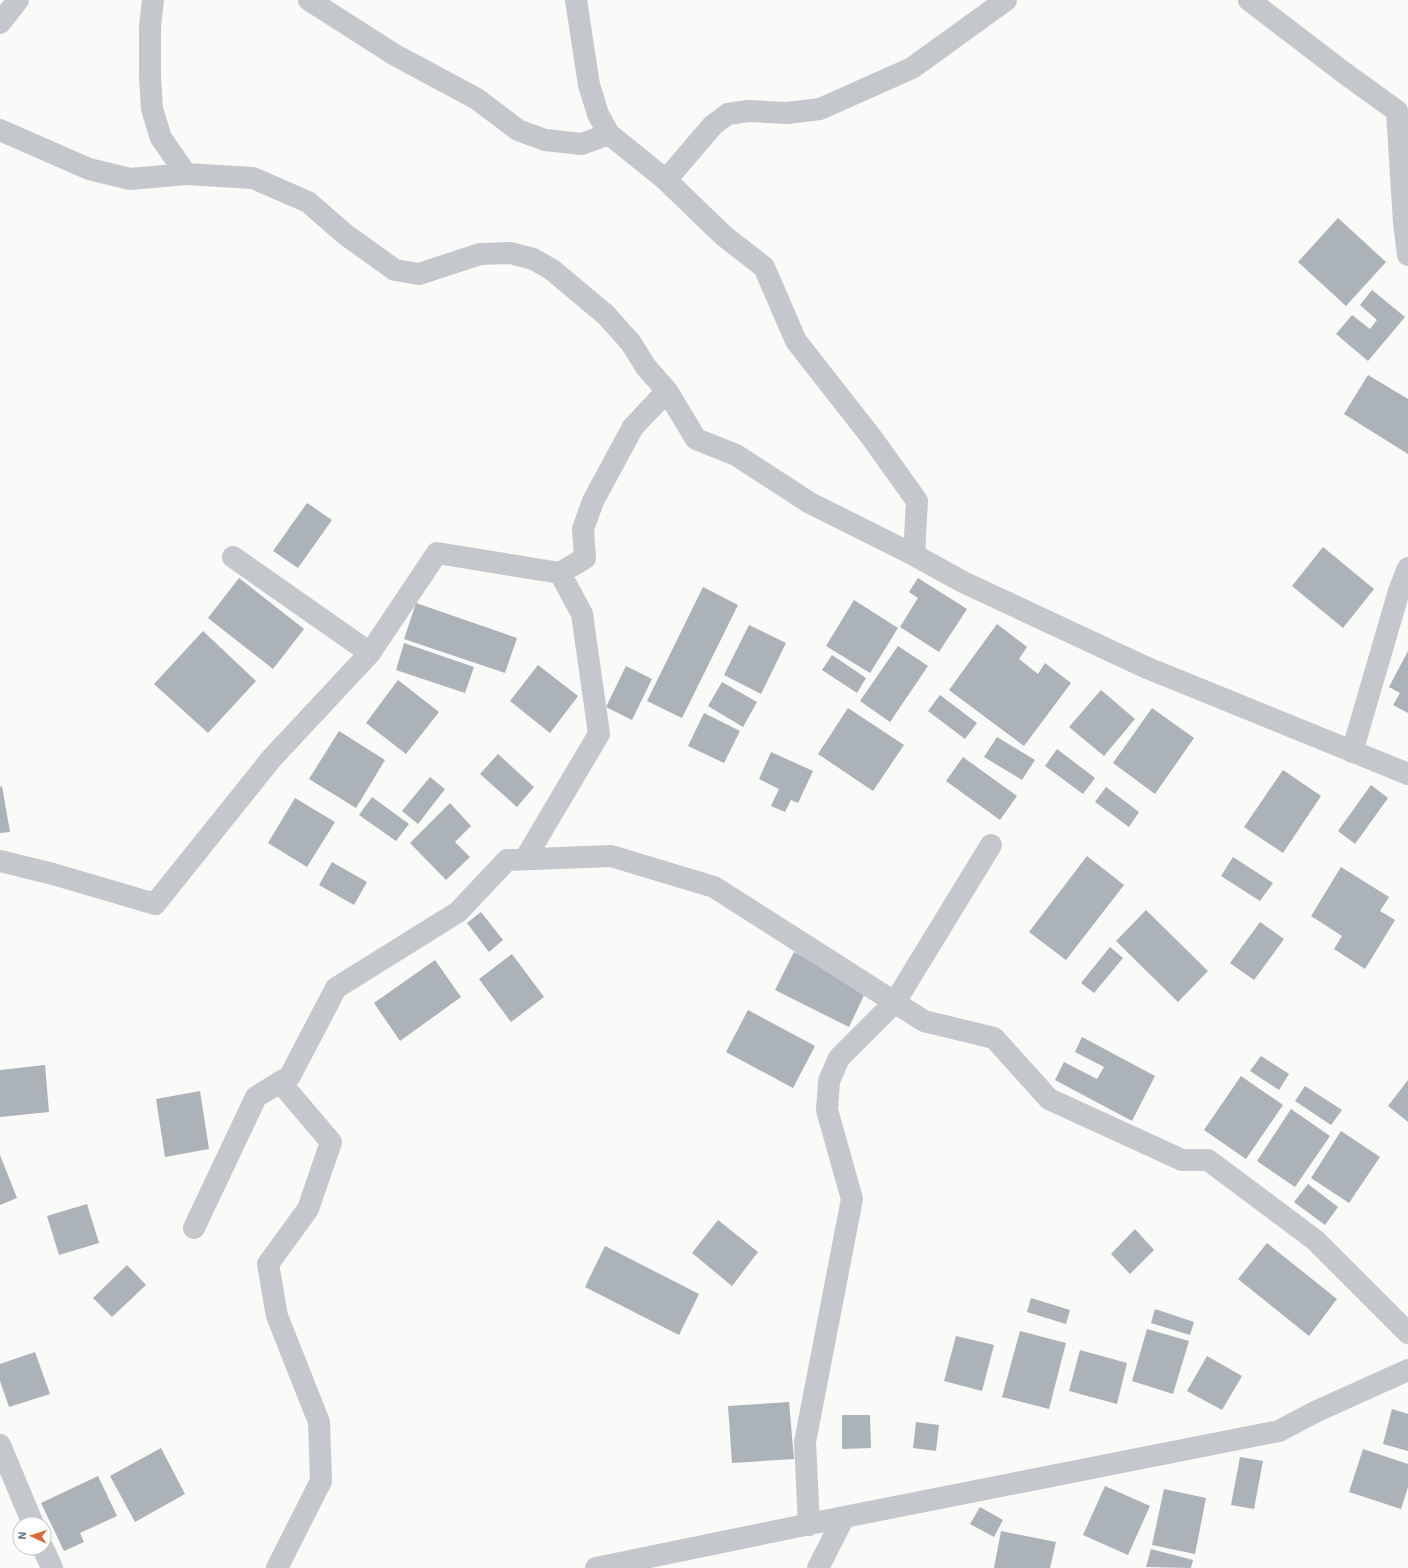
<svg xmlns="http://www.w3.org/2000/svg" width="1408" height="1568" font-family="'IBM Plex Sans',sans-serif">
  <rect width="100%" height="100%" fill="#fafaf8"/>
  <path fill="#abb2b8" d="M1338 218 1386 262 1346 306 1298 262Z
    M1372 290 1405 317 1368 361 1336 334 1352 315 1370 329 1377 320 1360 305Z
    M1368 375 1408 399V454L1344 414Z
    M307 503 332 520 298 568 273 551Z
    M1323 547 1374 589 1343 628 1292 586Z
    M239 578 304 629 273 669 208 618Z
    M918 578 967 609 939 652 900 627 918 598 909 592Z
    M703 587 738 605 682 718 647 701Z
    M854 600 898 628 870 673 826 646Z
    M416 603 517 638 505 673 404 639Z
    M997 624 1027 647 1019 659 1038 674 1045 663 1071 683 1024 746 949 690Z
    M749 625 786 643 761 694 724 675Z
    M203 631 256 681 208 733 154 684Z
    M404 643 474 667 465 693 396 670Z
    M898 646 928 666 890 722 860 701Z
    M1408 651V713L1393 705 1400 693 1389 687Z
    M832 655 866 678 857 693 822 670Z
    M538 665 578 696 550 733 510 701Z
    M626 666 652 679 632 720 606 707Z
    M398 680 439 712 406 754 366 723Z
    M722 682 757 702 743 727 708 706Z
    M1101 690 1135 719 1104 756 1069 727Z
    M940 695 977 723 965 739 928 711Z
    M848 708 904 745 873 791 818 754Z
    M1152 708 1194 738 1155 794 1113 763Z
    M704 713 740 731 724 763 688 746Z
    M339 731 385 760 356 808 309 779Z
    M997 737 1035 760 1022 780 984 757Z
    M1057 749 1095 778 1083 794 1045 766Z
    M771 752 813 771 798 803 791 800 785 812 771 806 779 789 759 779Z
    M498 754 534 787 517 807 480 774Z
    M963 757 1017 796 1000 820 946 781Z
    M1283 770 1321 796 1283 853 1244 827Z
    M430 777 445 789 418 824 402 811Z
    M1371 785 1388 798 1355 844 1338 831Z
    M2 786 10 832 0 833V787Z
    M1106 787 1139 812 1129 827 1095 802Z
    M372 797 409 824 396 841 359 815Z
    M295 798 335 822 307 867 268 843Z
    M450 803 471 826 455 842 470 857 446 880 410 843Z
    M1087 856 1124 885 1066 960 1029 932Z
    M1233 857 1273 883 1260 901 1221 876Z
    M332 862 367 882 354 905 319 885Z
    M1341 867 1389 897 1380 911 1395 920 1365 969 1334 949 1342 936 1311 916Z
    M1146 910 1208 971 1178 1002 1116 941Z
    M481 912 503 940 489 952 467 923Z
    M1260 922 1284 939 1254 980 1230 963Z
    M1110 947 1123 958 1094 993 1081 983Z
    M794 952 867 989 849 1027 775 990Z
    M512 954 544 997 511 1022 479 979Z
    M435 960 461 997 400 1041 374 1003Z
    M748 1010 815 1046 793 1088 726 1052Z
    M1082 1037 1155 1076 1132 1121 1055 1080 1064 1062 1097 1079 1104 1067 1075 1052Z
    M1261 1056 1289 1074 1279 1090 1250 1071Z
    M45 1065 49 1112 0 1117V1070Z
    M1241 1076 1283 1105 1246 1159 1204 1130Z
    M1408 1080V1122L1388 1106Z
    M1305 1086 1342 1110 1331 1125 1295 1101Z
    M200 1091 209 1149 165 1157 156 1099Z
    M1291 1109 1330 1136 1295 1187 1257 1161Z
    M1341 1131 1380 1157 1349 1203 1311 1178Z
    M0 1155 17 1198 0 1205Z
    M1308 1184 1338 1207 1325 1225 1294 1202Z
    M87 1204 99 1243 59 1255 47 1216Z
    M718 1220 758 1252 732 1286 692 1253Z
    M1135 1229 1154 1250 1130 1274 1111 1254Z
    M1267 1243 1337 1299 1309 1336 1238 1279Z
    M605 1246 699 1294 679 1335 585 1287Z
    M127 1265 146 1285 112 1317 93 1298Z
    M1031 1298 1070 1310 1066 1324 1027 1312Z
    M1155 1309 1194 1322 1190 1335 1151 1323Z
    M1147 1329 1189 1341 1173 1394 1132 1381Z
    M1020 1331 1066 1343 1049 1409 1002 1397Z
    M956 1336 994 1345 982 1391 944 1381Z
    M1080 1350 1127 1363 1117 1404 1069 1391Z
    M35 1352 50 1394 9 1407 0 1381V1364Z
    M1207 1356 1242 1376 1222 1410 1187 1391Z
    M789 1402 794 1459 732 1463 728 1406Z
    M1392 1409 1408 1414V1451L1383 1444Z
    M842 1415H870L871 1448 842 1449Z
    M916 1422 939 1425 936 1451 913 1448Z
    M161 1448 185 1494 135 1522 110 1476Z
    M1363 1449 1408 1464V1487L1401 1509 1349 1492Z
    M1240 1457 1263 1461 1254 1509 1231 1505Z
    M98 1476 117 1516 80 1533 84 1542 64 1551 41 1503Z
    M1105 1486 1150 1506 1128 1555 1083 1535Z
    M1164 1489 1206 1498 1195 1554 1152 1545Z
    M980 1507 1003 1520 994 1537 970 1524Z
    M1001 1531 1056 1542 1050 1568H994Z
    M1151 1549 1193 1560 1191 1568 1146 1567Z"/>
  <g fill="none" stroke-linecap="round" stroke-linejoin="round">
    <path stroke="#c4c7cb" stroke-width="22" d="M153 0 150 27V77L152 109 161 138 186 174
      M309 0 395 55 477 99 518 130 545 140 582 144 609 134
      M576 0 589 85 598 114 609 134 666 180 724 236 764 267 796 341 872 438 917 501 914 555 963 582 1145 667 1408 774
      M1249 0 1343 72 1397 111 1404 223 1408 255
      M0 23 18 0
      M0 130 89 169 130 179 186 174 253 178 308 202 346 235 395 270 419 274 480 254 510 253 533 259 551 269 606 315 631 343 646 367 667 391 696 439 736 455 810 503 914 555
      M666 180 713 125 728 114 748 111 787 113 820 109 912 68 1006 0
      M233 557 370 653
      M1352 752 1399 591 1408 568
      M525 859 599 734 582 614 560 573
      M0 861 53 874 155 904 272 758 370 653 437 553 560 573 585 558 583 529 593 501 633 427 667 391
      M194 1228 256 1097 290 1076 336 988 458 912 507 860 611 856 714 887 924 1021 994 1038 1049 1099 1182 1160H1208L1315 1240 1408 1333
      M0 1445 33 1524
      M809 1525 805 1442 852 1199 827 1110 829 1081 839 1058 895 1002 991 845
      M43 1548 52 1568
      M277 1568 321 1481 319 1422 277 1316 268 1264 308 1209 331 1142 280 1082
      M596 1568 844 1517 1279 1431 1315 1412 1408 1370
      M818 1568 844 1517"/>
  </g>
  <g transform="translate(32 1536) rotate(273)"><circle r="19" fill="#ffffff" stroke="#c4c9cf"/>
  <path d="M0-3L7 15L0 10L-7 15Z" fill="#da6a38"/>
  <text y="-6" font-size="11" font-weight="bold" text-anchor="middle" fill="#6b7887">N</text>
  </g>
</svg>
